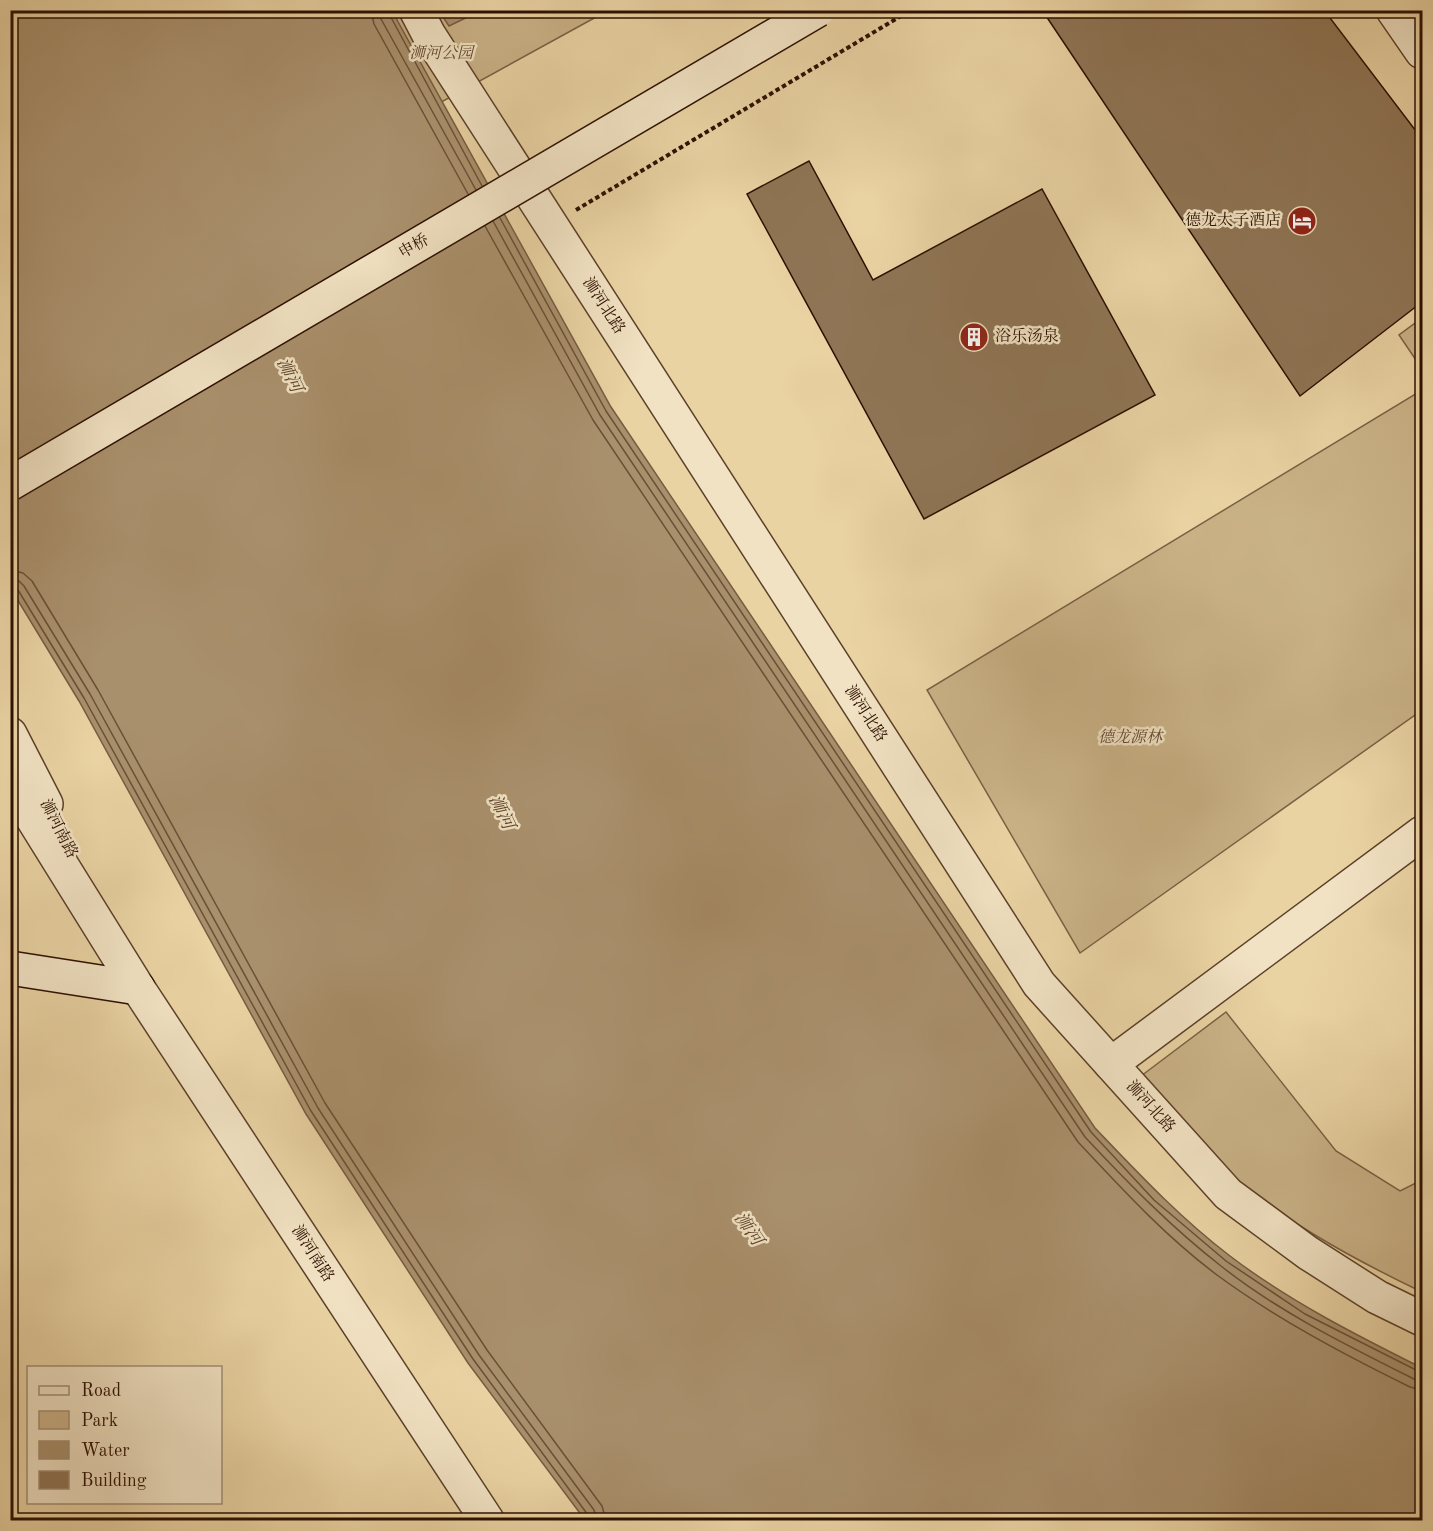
<svg xmlns="http://www.w3.org/2000/svg" width="1433" height="1531" font-family="'Old Standard TT','Noto Serif SC',serif">
  <rect width="100%" height="100%" fill="#ead3a3"/>
  <filter id="stains"><feTurbulence type="fractalNoise" baseFrequency=".00333" numOctaves="4"/><feColorMatrix values="0 0 0 0 .2 0 0 0 0 .09 0 0 0 0 .02 0 0 0 .5 -.17"/></filter>
  <radialGradient id="worn" r=".72"><stop offset=".6" stop-color="#630" stop-opacity="0"/><stop offset="1" stop-color="#630" stop-opacity=".3"/></radialGradient>
  <path fill="#cab287" stroke="#7b6044" stroke-width="1.5" d="M367 11H607L425 111Z
    M1422 318V369L1399 335Z
    M1422 390V710L1080 953 927 690Z
    M1226 1012 1336 1151 1400 1191 1422 1180V1292C1349 1257 1278 1218 1216 1163 1189 1139 1165 1103 1141 1076Z"/>
  <path fill="#a9906c" stroke="#775c41" stroke-width="1.5" d="M11 11H392L611 407 1095 1128C1138 1173 1180 1218 1230 1256 1289 1301 1356 1335 1422 1368V1520H585L468 1363 306 1114 79 701 11 589Z
    M439 11H480L449 26Z"/>
  <g fill="none" stroke-linecap="round" stroke-linejoin="round">
    <path stroke="#6a5036" stroke-width="1.5" d="M371 10 374 24 468 194
      M380 10 381 19 476 190
      M387 10 482 186
      M500 218 606 411 1091 1132 1154 1200 1226 1261 1305 1314 1422 1373
      M493 221 600 415 1085 1137C1128 1183 1171 1227 1221 1266 1279 1312 1348 1346 1414 1379L1422 1381
      M485 226 593 420 1078 1142C1122 1189 1165 1236 1217 1275 1277 1319 1343 1354 1410 1387L1422 1390
      M10 570 23 573 32 581 98 690 325 1103 487 1350 602 1506 606 1520
      M10 579 19 581 24 586 90 694 318 1108 479 1355 594 1510 597 1520
      M10 587 18 590 84 698 311 1111 473 1359 588 1515 589 1520"/>
  </g>
  <path fill="#8f7555" stroke="#2c0f00" stroke-width="1.5" d="M1042 10H1324L1422 139V302L1300 396Z
    M809 161 873 280 1042 189 1155 395 924 519 747 194Z"/>
  <g fill="none" stroke-linecap="round" stroke-linejoin="round">
    <g stroke="#5c4029" stroke-width="36">
      <path id="minor" d="M1393 10 1422 52
        M1111 1064 1422 833"/>
    </g>
    <g stroke="#5c4029" stroke-width="36">
      <path id="tertiary" d="M416 10 429 35 1039 984 1228 1194 1308 1253 1377 1297 1422 1319
        M10 734 46 804
        M10 782 138 988 487 1520"/>
    </g>
    <g stroke="#2c0f00" stroke-width="36">
      <path id="secondary" d="M10 968 138 988"/>
    </g>
    <path stroke="#2c0f00" stroke-width="4" stroke-dasharray="4.5 3" stroke-linecap="butt" d="M576 210 911 10"/>
    <use href="#minor" stroke="#f1e2c3" stroke-width="33"/>
    <use href="#tertiary" stroke="#f1e2c3" stroke-width="33"/>
    <use href="#secondary" stroke="#f1e2c3" stroke-width="33"/>
    <g stroke="#2c0f00" stroke-width="36" stroke-linecap="butt">
      <path id="secondary-bridge" d="M10 484 818 10"/>
    </g>
    <use href="#secondary-bridge" stroke="#f1e2c3" stroke-width="33"/>
  </g>
  <defs>
    <g id="hotel-disc" transform="scale(1.5)"><circle r="9.5" fill="#8f2418" stroke="#f1e2c3"/><path d="M-6-4.5h1.5V1H6V5H4.5V3h-9V5H-6ZM-4 0a1.8 1.8 0 1 1 3.6 0ZM.5 0V-2.5h3Q6-2.5 6 0Z" fill="#fff"/></g>
    <g id="building-disc" transform="scale(1.5)"><circle r="9.5" fill="#8f2418" stroke="#f1e2c3"/><path d="M-4-6H4V6H1V3H-1V6H-4ZM-2.5-4.3h1.7v1.8h-1.7ZM.8-4.3h1.7v1.8H.8ZM-2.5-1h1.7V.8h-1.7ZM.8-1h1.7V.8H.8Z" fill="#fff"/></g>
  </defs>
  <g fill-rule="evenodd">
    <use href="#hotel-disc" x="1302" y="221"/>
    <use href="#building-disc" x="974" y="337"/>
  </g>
  <g text-anchor="middle" dominant-baseline="central" stroke-width="5" stroke-linejoin="round" paint-order="stroke">
    <g font-size="16" font-style="italic" fill="#63482f" stroke="#f1e2c3">
      <text x="441" y="54">浉河公园</text>
      <text x="1130" y="738">德龙源林</text>
    </g>
    <g font-size="16" fill="#2c0f00" stroke="#f1e2c3" text-anchor="end">
      <text x="1281" y="221">德龙太子酒店</text>
      <text x="995" y="337" text-anchor="start">浴乐汤泉</text>
    </g>
    <g font-size="16" fill="#2c0f00" stroke="#f1e2c3">
      <text transform="translate(414 247) rotate(-30)">申桥</text>
      <text transform="translate(603 306) rotate(57)">浉河北路</text>
      <text transform="translate(865 714) rotate(57)">浉河北路</text>
      <text transform="translate(58 829) rotate(63)">浉河南路</text>
      <text transform="translate(1150 1107) rotate(48)">浉河北路</text>
      <text transform="translate(312 1254) rotate(57)">浉河南路</text>
    </g>
    <g font-size="18" font-style="italic" fill="#5e432b" stroke="#f1e2c3">
      <text transform="translate(289 375) rotate(64)">浉河</text>
      <text transform="translate(501 812) rotate(64)">浉河</text>
      <text transform="translate(748 1229) rotate(55)">浉河</text>
    </g>
  </g>
  <rect width="1433" height="1531" fill="none" stroke="#ead3a3" stroke-width="36"/>
  <rect x="12" y="12" width="1409" height="1507" fill="none" stroke="#2c0f00" stroke-width="3"/>
  <rect x="18" y="18" width="1397" height="1495" fill="none" stroke="#2c0f00" stroke-width="1.5"/>
  <rect x="27" y="1366" width="195" height="138" fill="#f1e2c3" stroke="#a28e75" stroke-width="1.5"/>
  <rect x="39" y="1386" width="30" height="9" fill="#f1e2c3" stroke="#a28e75" stroke-width="1.5"/>
  <text x="81" y="1396" font-size="18" fill="#2c0f00">Road</text>
  <rect x="39" y="1411" width="30" height="18" fill="#cab287" stroke="#a28e75" stroke-width="1.5"/>
  <text x="81" y="1426" font-size="18" fill="#2c0f00">Park</text>
  <rect x="39" y="1441" width="30" height="18" fill="#a9906c" stroke="#a28e75" stroke-width="1.5"/>
  <text x="81" y="1456" font-size="18" fill="#2c0f00">Water</text>
  <rect x="39" y="1471" width="30" height="18" fill="#8f7555" stroke="#a28e75" stroke-width="1.5"/>
  <text x="81" y="1486" font-size="18" fill="#2c0f00">Building</text>
  <rect width="100%" height="100%" filter="url(#stains)"/>
  <rect width="100%" height="100%" fill="url(#worn)"/>
</svg>
